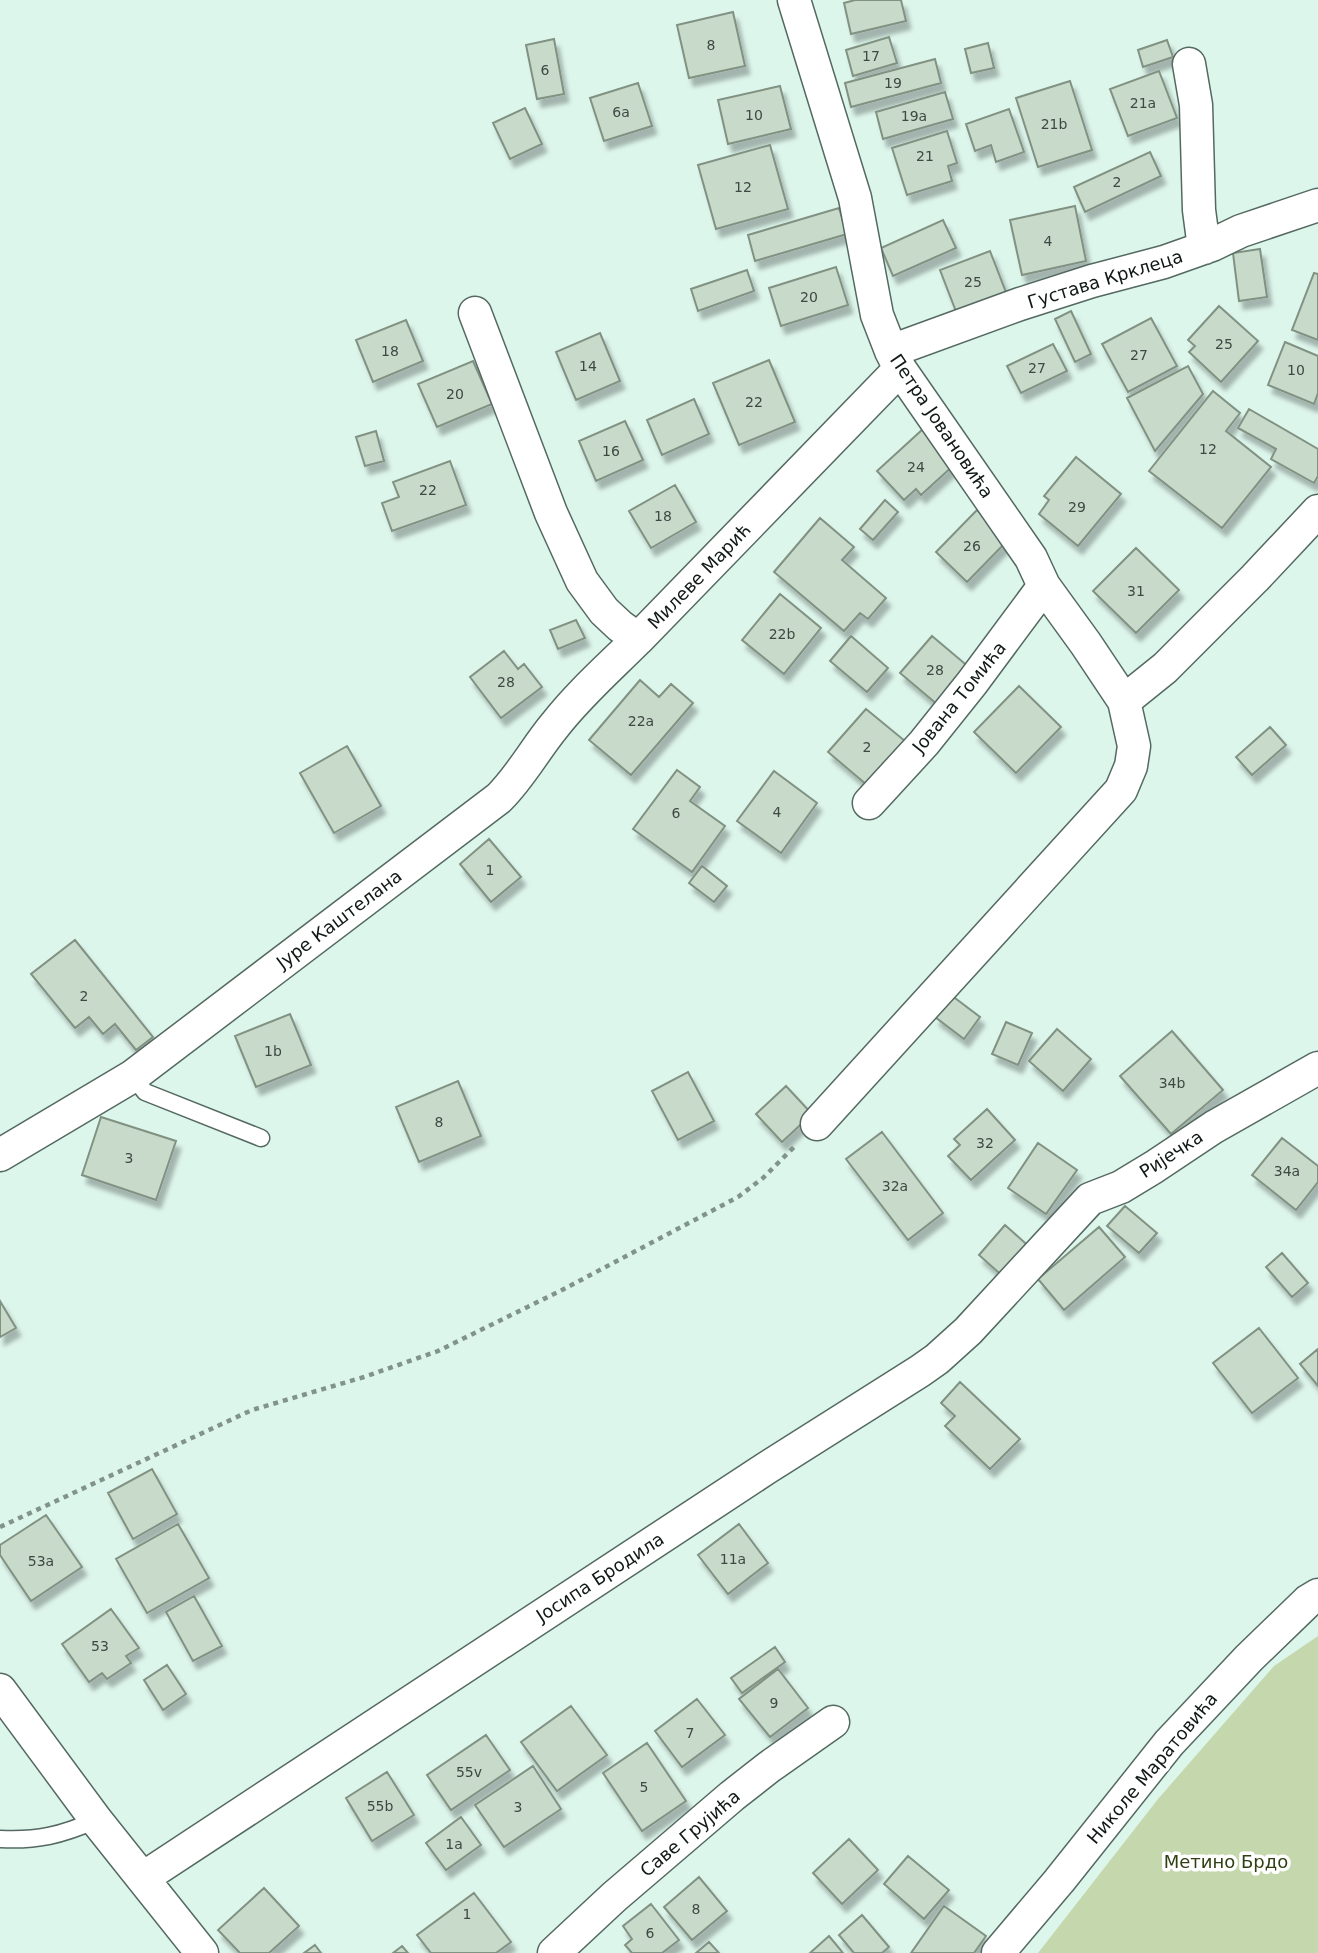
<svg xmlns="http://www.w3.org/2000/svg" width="1318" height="1953" font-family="'DejaVu Sans',sans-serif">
  <defs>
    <filter id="shadow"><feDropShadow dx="4.5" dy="8" stdDeviation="2" flood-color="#0004"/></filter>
  </defs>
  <rect width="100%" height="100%" fill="#ddf6ec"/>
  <path fill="#c5d8ad" d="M1318 1636V1953H1038L1158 1799 1274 1666Z"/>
  <path fill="#c8daca" stroke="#819283" stroke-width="2" filter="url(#shadow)" d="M855 0H901L906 21 851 34 844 3Z
    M733 12 745 66 689 78 677 25Z
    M889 37 897 63 853 76 846 50Z
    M554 39 564 94 537 99 526 45Z
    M1167 40 1173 57 1143 67 1138 50Z
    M988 43 994 68 971 73 965 49Z
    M935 59 941 83 851 107 845 83Z
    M1159 71 1177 118 1128 136 1110 89Z
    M1070 81 1092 150 1038 167 1016 98Z
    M638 83 652 126 604 141 590 98Z
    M780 86 791 129 728 144 718 100Z
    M945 92 953 119 883 139 876 112Z
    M525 108 542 144 510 159 493 123Z
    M1009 109 1024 152 996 162 991 145 975 151 966 124Z
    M947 131 957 163 948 166 952 181 907 195 892 148Z
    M770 145 788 209 716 229 698 165Z
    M1150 152 1161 176 1085 212 1074 187Z
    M1075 206 1086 261 1022 275 1010 220Z
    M839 208 847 234 755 261 748 235Z
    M943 220 956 248 893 276 881 248Z
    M1260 249 1267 297 1239 301 1233 253Z
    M990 251 1007 295 957 314 940 270Z
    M836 267 848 305 781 326 769 288Z
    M747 270 754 291 698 311 691 289Z
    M1314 273 1318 274V340L1292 330Z
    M1219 306 1258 341 1221 382 1189 352 1195 346 1188 340Z
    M1071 311 1091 354 1075 362 1055 319Z
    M1151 318 1177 366 1128 392 1102 344Z
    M406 320 423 361 373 382 356 340Z
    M600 333 620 381 576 400 556 352Z
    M1285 342 1318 356V393L1314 404 1268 385Z
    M1053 344 1067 371 1021 393 1007 366Z
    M769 360 795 422 739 445 713 383Z
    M473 361 492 404 437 427 418 384Z
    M1188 366 1203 394 1155 451 1127 398Z
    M1213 391 1240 413 1226 431 1271 467 1222 528 1149 471Z
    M694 399 709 434 662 455 647 420Z
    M1249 409 1318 449V476L1314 483 1271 459 1276 449 1238 428Z
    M625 421 643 460 596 481 579 441Z
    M923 429 955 464 921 495 916 489 904 500 877 471Z
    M376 431 384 461 365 466 356 437Z
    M1076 457 1121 494 1078 546 1039 514 1049 500 1044 496Z
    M450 461 466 505 392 531 382 503 399 497 393 482Z
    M675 485 696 522 651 548 629 511Z
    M885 500 898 512 873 540 860 529Z
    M977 510 1008 540 967 582 936 552Z
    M820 518 854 547 842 560 886 598 868 619 860 613 844 631 774 572Z
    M1136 548 1179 590 1136 633 1093 591Z
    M780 594 821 628 784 674 742 640Z
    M576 620 585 638 558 649 550 630Z
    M851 636 888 668 867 692 830 661Z
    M932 636 970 668 938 705 900 673Z
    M504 651 518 669 524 664 542 687 501 718 470 677Z
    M640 680 659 697 671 684 693 703 631 775 589 740Z
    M1019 686 1061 727 1016 773 974 732Z
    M866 709 905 741 867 785 828 752Z
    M1270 727 1286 745 1252 775 1236 757Z
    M347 746 381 806 334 833 300 773Z
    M677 770 700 787 690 801 725 826 692 872 633 829Z
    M774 771 817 803 781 853 737 821Z
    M489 839 521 877 491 902 460 864Z
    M702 866 727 886 714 902 689 883Z
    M75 940 153 1037 136 1050 115 1024 103 1034 89 1017 75 1028 31 974Z
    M951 995 980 1017 964 1039 935 1017Z
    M290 1014 311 1065 256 1087 235 1036Z
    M1006 1022 1032 1033 1018 1065 992 1054Z
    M1057 1029 1091 1059 1063 1091 1029 1061Z
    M1172 1031 1223 1090 1171 1134 1120 1076Z
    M688 1072 714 1121 678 1140 652 1091Z
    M458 1081 481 1136 419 1162 396 1107Z
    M786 1086 812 1114 782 1142 756 1114Z
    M987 1109 1015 1140 971 1180 948 1156 960 1145 954 1139Z
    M101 1117 176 1141 156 1200 82 1175Z
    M882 1132 943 1213 908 1240 846 1159Z
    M1282 1138 1318 1166V1182L1296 1210 1252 1175Z
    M1038 1143 1077 1170 1046 1214 1008 1188Z
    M1125 1206 1157 1233 1139 1253 1107 1226Z
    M1005 1225 1033 1250 1007 1280 979 1255Z
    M1099 1227 1125 1257 1064 1310 1038 1279Z
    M1282 1253 1308 1283 1292 1297 1266 1267Z
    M0 1301 16 1328 0 1337Z
    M1259 1328 1298 1378 1252 1413 1213 1363Z
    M1318 1349V1386L1300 1364Z
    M960 1382 1020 1439 990 1469 945 1426 955 1416 941 1403Z
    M152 1469 177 1514 133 1539 108 1493Z
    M46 1515 82 1567 31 1601 0 1555V1545Z
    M178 1524 209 1578 147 1613 116 1559Z
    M739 1524 768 1563 728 1594 698 1555Z
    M194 1596 222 1646 193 1661 166 1612Z
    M111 1609 139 1648 126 1656 131 1663 107 1679 102 1673 89 1682 62 1644Z
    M775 1647 785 1662 742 1693 731 1678Z
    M167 1665 186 1694 163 1710 144 1680Z
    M778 1669 808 1708 770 1737 739 1699Z
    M697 1699 725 1735 682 1767 655 1731Z
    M571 1706 607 1755 557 1791 521 1742Z
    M486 1735 510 1770 451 1810 427 1775Z
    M647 1743 686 1801 642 1831 603 1773Z
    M533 1766 561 1809 504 1847 475 1805Z
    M387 1772 414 1815 372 1841 346 1798Z
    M461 1817 481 1845 446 1870 426 1843Z
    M849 1839 878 1870 842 1904 813 1873Z
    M908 1856 949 1890 924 1919 884 1884Z
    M699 1877 727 1911 692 1940 664 1907Z
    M264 1888 299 1926 269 1953H240L218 1930Z
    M474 1893 511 1942 496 1953H431L417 1935Z
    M651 1904 679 1940 662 1953H632L625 1945 632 1939 623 1926Z
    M944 1906 986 1936 974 1953H911Z
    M862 1915 889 1947 882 1953H854L839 1935Z
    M829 1936 843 1953H810Z
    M709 1942 719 1953H696Z
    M315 1945 321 1953H304Z
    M402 1946 408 1953H393Z"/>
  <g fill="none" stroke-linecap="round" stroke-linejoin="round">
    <g stroke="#546961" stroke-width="19">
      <path id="lane" d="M133 1076 145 1092 261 1138
        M0 1839C37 1841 62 1835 96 1820"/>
    </g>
    <g stroke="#546961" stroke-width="35">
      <path id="street" d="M794 0 855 198 877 315 891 351 900 369 1031 558 1044 586 1086 644 1124 701 1134 746 1131 766 1121 790 817 1124
        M1189 64 1196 105 1199 210 1204 248
        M475 313 551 513 582 581 604 611 620 626 638 639 900 369
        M891 351 1020 304 1092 281 1164 262 1212 245 1241 231 1318 205
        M1124 701 1165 668 1255 578 1318 511
        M869 803 924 743 972 683 1044 586
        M0 1155 133 1076 499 798C522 775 535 749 555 725 580 693 610 667 638 639
        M0 1690 96 1820 202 1953
        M143 1878 765 1469 920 1371 937 1359 968 1331 1090 1199 1121 1187 1154 1167 1214 1127 1318 1068
        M554 1953 614 1897 732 1796 769 1767 833 1722
        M998 1953 1059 1881 1169 1743 1249 1658 1308 1601 1318 1595"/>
    </g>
    <path stroke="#81938c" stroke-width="4.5" stroke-dasharray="5 5" stroke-linecap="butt" d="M0 1527 252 1410 364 1377 438 1351 562 1290 738 1197 763 1178 796 1145"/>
    <use href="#lane" stroke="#fff" stroke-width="16"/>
    <use href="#street" stroke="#fff" stroke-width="32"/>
  </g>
  <g text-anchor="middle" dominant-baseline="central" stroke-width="7" stroke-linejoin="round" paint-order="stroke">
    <g font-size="14" fill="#3e4943">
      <text x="711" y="45">8</text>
      <text x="871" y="56">17</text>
      <text x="545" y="70">6</text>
      <text x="893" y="83">19</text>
      <text x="1143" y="103">21a</text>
      <text x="621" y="112">6a</text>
      <text x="754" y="115">10</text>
      <text x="914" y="116">19a</text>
      <text x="1054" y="124">21b</text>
      <text x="925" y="156">21</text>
      <text x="1117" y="182">2</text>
      <text x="743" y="187">12</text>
      <text x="1048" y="241">4</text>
      <text x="973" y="282">25</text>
      <text x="809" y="297">20</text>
      <text x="1224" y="344">25</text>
      <text x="390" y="351">18</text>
      <text x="1139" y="355">27</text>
      <text x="588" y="366">14</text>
      <text x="1037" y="368">27</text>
      <text x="1296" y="370">10</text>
      <text x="455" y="394">20</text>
      <text x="754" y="402">22</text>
      <text x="1208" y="449">12</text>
      <text x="611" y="451">16</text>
      <text x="916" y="467">24</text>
      <text x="428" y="490">22</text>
      <text x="1077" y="507">29</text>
      <text x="663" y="516">18</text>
      <text x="972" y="546">26</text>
      <text x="1136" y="591">31</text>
      <text x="782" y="634">22b</text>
      <text x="935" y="670">28</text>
      <text x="506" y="682">28</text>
      <text x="641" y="721">22a</text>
      <text x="867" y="747">2</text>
      <text x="777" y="812">4</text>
      <text x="676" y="813">6</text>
      <text x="490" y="870">1</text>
      <text x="84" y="996">2</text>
      <text x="273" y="1051">1b</text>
      <text x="1172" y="1083">34b</text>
      <text x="439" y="1122">8</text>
      <text x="985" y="1143">32</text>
      <text x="129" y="1158">3</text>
      <text x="1287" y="1171">34a</text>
      <text x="895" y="1186">32a</text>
      <text x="733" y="1559">11a</text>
      <text x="41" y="1561">53a</text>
      <text x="100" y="1646">53</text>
      <text x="774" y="1703">9</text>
      <text x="690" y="1733">7</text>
      <text x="469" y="1772">55v</text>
      <text x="644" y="1787">5</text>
      <text x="380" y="1806">55b</text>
      <text x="518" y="1807">3</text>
      <text x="454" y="1844">1a</text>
      <text x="696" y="1909">8</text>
      <text x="467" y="1914">1</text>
      <text x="650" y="1933">6</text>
    </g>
    <g font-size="18" fill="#101916" stroke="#fff">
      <text transform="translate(1105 279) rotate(-17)">Густава Крклеца</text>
      <text transform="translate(942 426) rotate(56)">Петра Јовановића</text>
      <text transform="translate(699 576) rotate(-46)">Милеве Марић</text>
      <text transform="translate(959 697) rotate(-51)">Јована Томића</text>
      <text transform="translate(339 919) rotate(-37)">Јуре Каштелана</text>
      <text transform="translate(1171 1154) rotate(-33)">Ријечка</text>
      <text transform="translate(600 1577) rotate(-33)">Јосипа Бродила</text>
      <text transform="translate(1152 1768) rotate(-50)">Николе Маратовића</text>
      <text transform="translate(690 1833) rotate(-40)">Саве Грујића</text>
    </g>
    <g font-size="18" fill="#2f4013" stroke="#fff">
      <text x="1226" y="1861">Метино Брдо</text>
    </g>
  </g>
</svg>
